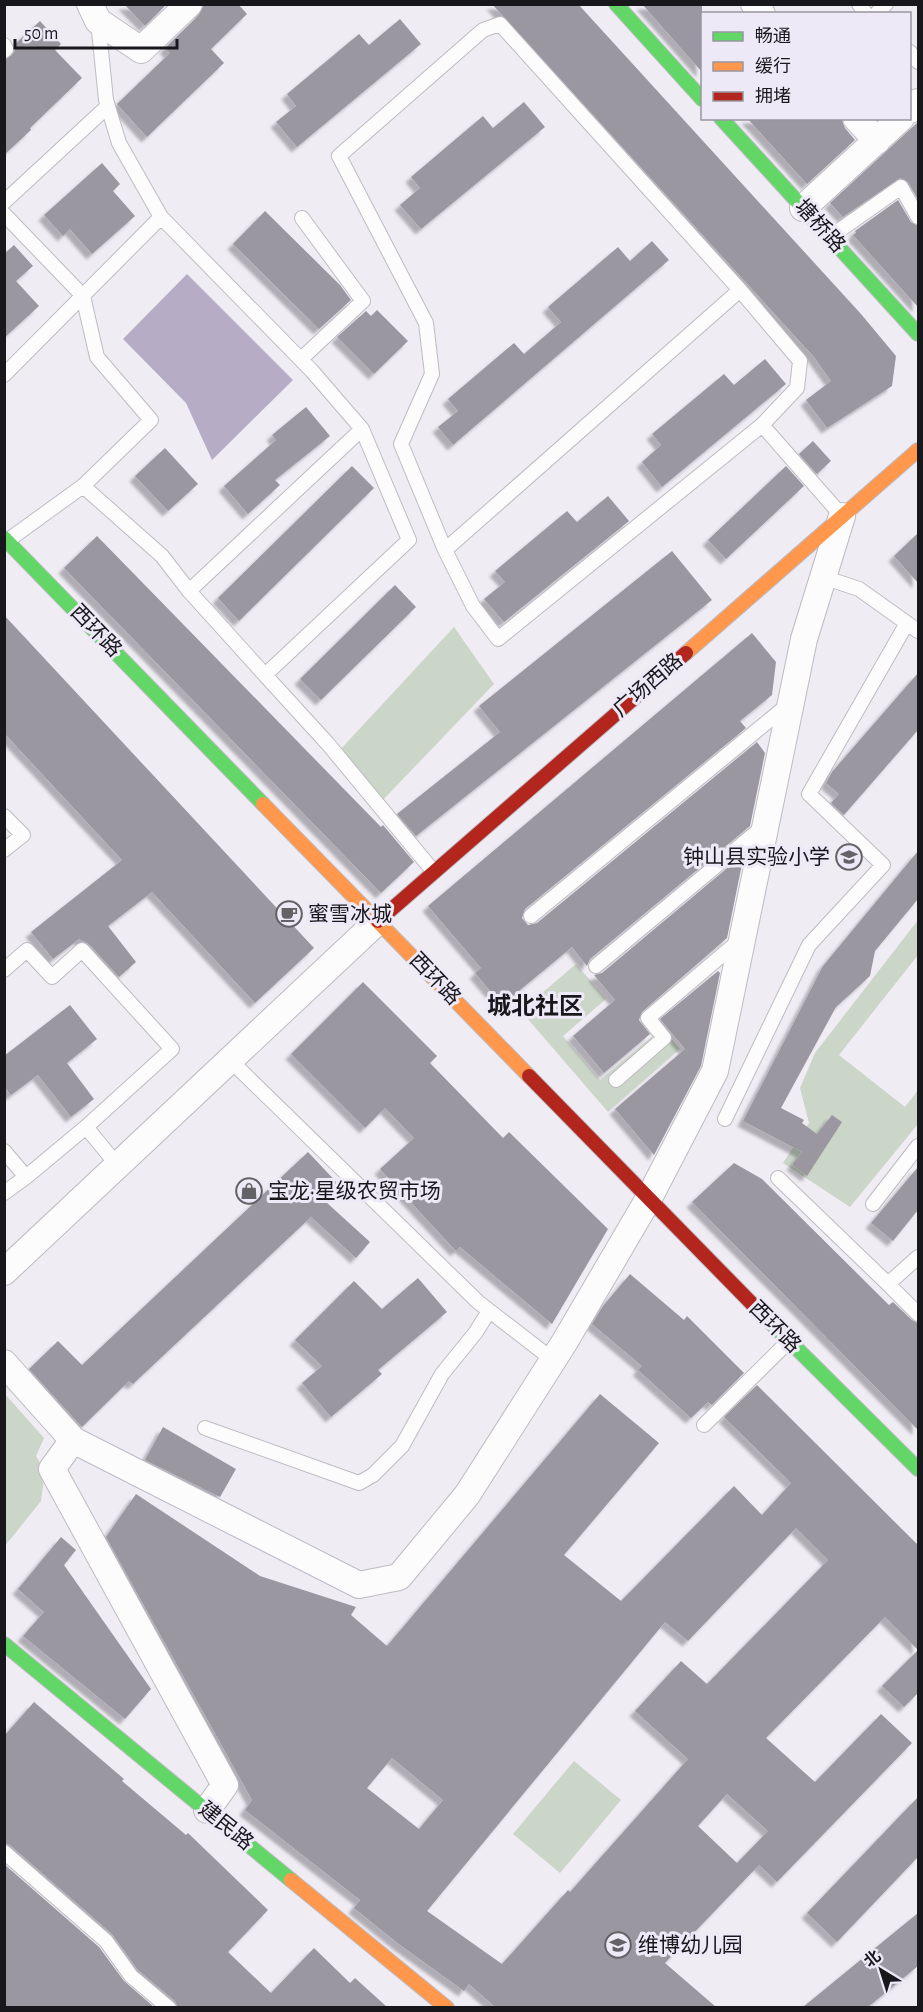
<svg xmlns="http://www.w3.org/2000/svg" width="923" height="2012" font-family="'Alegreya Sans','Noto Sans SC',sans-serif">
  <defs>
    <filter id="shadow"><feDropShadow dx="-5.5" dy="5.5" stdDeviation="1.5" flood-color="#0004"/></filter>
  </defs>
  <rect width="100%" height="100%" fill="#efecf4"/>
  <path fill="#cbd5c8" d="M454 627 494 684 381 802 339 751Z
    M918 920V955L839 1055 905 1107 918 1090V1124L850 1207 783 1163 809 1123 800 1088 815 1053Z
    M576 964 606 999 563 1036 600 1080 662 1028 680 1049 608 1112 521 1011Z
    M4 1393 44 1438 36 1456 45 1471 41 1501 5 1546Z
    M574 1761 621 1800 560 1873 513 1834Z"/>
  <path fill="#b6acc6" d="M187 274 293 380 212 460 186 403 123 339Z"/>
  <path fill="#9b97a1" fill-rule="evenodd" filter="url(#shadow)" d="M124 4H167L145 26Z
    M204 4H238L247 14 211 49 224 63 147 137 117 104 170 53 165 48 199 15Z
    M492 4H578L861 314 896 356 892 386 827 428 806 400 831 381 814 357Z
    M642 4H702V72Z
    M400 19 421 44 297 147 276 122 296 106 287 94 359 34 369 45Z
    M40 21 61 44 55 50 82 78 30 128 31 130 4 155V60L12 55 15 51 14 45Z
    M524 102 545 127 421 229 400 205 420 188 411 177 483 116 493 128Z
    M747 118H841L845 128 855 140 807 184Z
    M918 122V200L908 182 900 178 843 217 830 203Z
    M102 163 120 184 113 191 135 216 92 254 70 229 63 236 44 215Z
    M898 200 911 222 918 226V307L853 235 856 233 855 231Z
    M265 211 340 285 351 300 319 329 233 244Z
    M652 241 669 260 453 445 438 427 458 411 448 399 514 343 524 354 561 322 548 307 618 247 630 261Z
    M14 245 33 266 16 281 39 306 4 338V254Z
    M377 310 408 341 374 374 337 337 366 311 371 316Z
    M765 359 786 384 662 487 642 462 661 445 652 434 724 374 734 385Z
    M306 407 330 436 275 480 280 485 248 514 224 486 276 440 272 435Z
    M813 441 831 461 817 474 799 454Z
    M165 448 198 484 168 511 135 476Z
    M352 466 374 488 239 621 218 598Z
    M786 466 804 486 726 559 708 540Z
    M608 496 629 521 504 622 484 599 505 582 495 571 567 511 577 522Z
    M918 533V583L894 556Z
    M97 536 381 827 383 825 414 862 381 893 64 568Z
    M672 551 712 600 416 836 397 814 500 732 479 706Z
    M395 585 416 607 321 700 300 679Z
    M4 615 314 948 255 1003 152 892 108 926 136 962 119 977 89 944 79 939 53 959 31 932 122 860 4 733Z
    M752 633 776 662 772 695 740 721 746 728 525 909 522 918 528 925 537 923 757 742 765 753 750 826 590 959 587 966 572 947 502 1005 475 973 481 968 428 906Z
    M918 673V730L844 815 831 803 839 794 826 783 832 772Z
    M918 851V899L875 951 870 976 836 1007 781 1108 804 1120 802 1123 817 1134 832 1115 842 1122 807 1176 792 1165 802 1152 743 1121 823 966Z
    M744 854 727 938 642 1012 639 1020 650 1034 604 1073 573 1036 615 1000 594 975 602 973Z
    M718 971 720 973 701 1066 654 1155 615 1109 685 1049 660 1019Z
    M363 982 437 1056 430 1063 503 1138 509 1132 608 1229 552 1324 460 1247 456 1251 380 1169 414 1138 385 1108 365 1128 291 1054Z
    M70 1005 97 1039 67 1063 94 1099 71 1117 38 1075 11 1095 4 1087V1056Z
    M308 1152 342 1188 326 1202 370 1242 356 1258 311 1217 133 1384 129 1381 82 1427 29 1369 58 1341 82 1365Z
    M734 1163 762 1179 889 1305 893 1302 912 1320 918 1323V1430L692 1202Z
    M918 1167V1210L893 1241 871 1223Z
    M630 1274 684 1320 687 1316 744 1373 712 1405 708 1402 691 1418 638 1370 642 1366 592 1324 603 1306Z
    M418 1278 447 1312 378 1370 382 1374 331 1417 302 1383 322 1366 295 1340 354 1281 382 1309Z
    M757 1385 918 1545V1693L904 1707 882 1686 918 1650 885 1617 766 1738 815 1782 881 1714 912 1743 777 1882 759 1865 665 1963 716 2007H495L469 1984 464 1991 400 1945 354 1908 360 1900 245 1810 252 1800 106 1537 136 1494 260 1576 356 1607 351 1615 387 1646 600 1394 659 1443 564 1555 621 1601 734 1486 762 1515 791 1483 724 1417ZM796 1528 828 1560 707 1684 681 1661 635 1711 688 1759 570 1892 568 1890 502 1964 427 1911 665 1622 688 1641ZM392 1758 443 1800 419 1829 367 1788ZM727 1794 768 1831 737 1863 698 1826Z
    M163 1427 236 1469 220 1497 145 1460Z
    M61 1537 76 1550 64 1565 151 1689 125 1719 23 1636 44 1612 18 1589Z
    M34 1702 124 1779 122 1781 186 1835 188 1833 268 1910 228 1952 271 1993 314 1948 350 1983 355 1978 387 2007H178L175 2001 138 1970 112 1934 10 1845 4 1843V1736Z
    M918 1797V1857L837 1942 807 1913Z
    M4 1864 99 1947 124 1981 154 2007H4Z
    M918 1913V1966L868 2007H803Z"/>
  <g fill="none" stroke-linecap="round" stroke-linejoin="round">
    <g stroke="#bdbbc1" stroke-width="16">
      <path id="lane" d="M859 4 866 14
        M876 14 886 4
        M4 45 6 49 4 51
        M910 52 918 62
        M4 202 108 106
        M4 214 83 296 97 357 151 420 83 486 7 541
        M161 217 312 371 362 429 409 540 265 675 189 591 362 429
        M830 237 901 187 918 217
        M740 290 500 24 483 30 339 156 426 323 432 374 401 444 445 550 740 290 800 361 797 388 762 425 842 516
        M301 359 363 301 302 218
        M4 375 161 217 119 143 106 100 98 21
        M83 486 162 556 189 591
        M445 550 473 606 498 639 762 425
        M823 577 859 589 918 631
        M265 675 328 744 434 872
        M4 816 23 835 4 850
        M531 916 789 704
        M596 966 765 825
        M4 970 27 950 52 977 82 950 172 1049 86 1127
        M230 1060 478 1302 553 1360
        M616 1080 664 1038 648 1018 740 940
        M725 1119 809 945 883 865 809 794 907 623
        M4 1151 26 1177 86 1127 118 1166
        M778 1178 888 1284
        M4 1193 26 1177
        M873 1204 918 1146
        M918 1257 888 1284 918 1314
        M704 1425 789 1341
        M205 1428 359 1483 373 1475 402 1446 442 1374 476 1332 489 1311
        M4 1852 106 1941 131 1976 169 2008"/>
    </g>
    <g stroke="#bdbbc1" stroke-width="28">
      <path id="street" d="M90 4 98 21 141 50 189 4
        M754 4 762 14
        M910 110 918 102
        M856 118 877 141
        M803 208 901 118
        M4 1272 378 921
        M4 1363 73 1440 359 1585 399 1577 467 1495 564 1343 649 1198 715 1071 804 639 842 516
        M73 1440 52 1469 225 1785 207 1810"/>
    </g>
    <g stroke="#bdbbc1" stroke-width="16">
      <path id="fast" d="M616 4 702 99
        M721 118 918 334
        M4 538 263 804
        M762 1314 918 1469
        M4 1644 291 1880"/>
    </g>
    <g stroke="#bdbbc1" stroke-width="16">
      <path id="slow" d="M686 653 918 450
        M263 804 529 1076
        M291 1880 447 2008"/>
    </g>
    <g stroke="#bdbbc1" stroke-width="16">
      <path id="jam" d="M378 921 686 653
        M529 1076 762 1314"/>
    </g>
    <use href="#lane" stroke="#fdfcfd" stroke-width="14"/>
    <use href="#street" stroke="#fdfcfd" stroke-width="26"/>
    <use href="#fast" stroke="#63d668" stroke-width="14"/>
    <use href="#slow" stroke="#ff974d" stroke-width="14"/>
    <use href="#jam" stroke="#b3261e" stroke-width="14"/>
  </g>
  <defs>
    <g id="school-ring" transform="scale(1.35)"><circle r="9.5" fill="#eee9f7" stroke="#636267" stroke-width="1.5"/><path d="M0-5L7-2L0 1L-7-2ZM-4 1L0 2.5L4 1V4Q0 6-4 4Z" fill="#636267"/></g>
    <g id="cafe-ring" transform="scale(1.35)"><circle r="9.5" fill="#eee9f7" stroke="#636267" stroke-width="1.5"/><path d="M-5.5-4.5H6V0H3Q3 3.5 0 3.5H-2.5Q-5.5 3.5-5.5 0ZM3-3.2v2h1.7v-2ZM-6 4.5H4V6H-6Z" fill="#636267"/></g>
    <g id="shop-ring" transform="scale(1.35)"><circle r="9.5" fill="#eee9f7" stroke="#636267" stroke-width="1.5"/><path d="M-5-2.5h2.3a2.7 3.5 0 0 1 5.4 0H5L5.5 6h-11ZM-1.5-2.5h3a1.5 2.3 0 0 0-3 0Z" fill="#636267"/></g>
  </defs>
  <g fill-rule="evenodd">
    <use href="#school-ring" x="849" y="857"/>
    <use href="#cafe-ring" x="289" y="914"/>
    <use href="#shop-ring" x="249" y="1191"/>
    <use href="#school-ring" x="618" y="1945"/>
  </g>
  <g text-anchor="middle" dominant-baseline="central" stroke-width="6" stroke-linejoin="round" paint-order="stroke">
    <g font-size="21" fill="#18171b" stroke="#eee9f7">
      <text transform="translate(820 226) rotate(48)">塘桥路</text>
      <text transform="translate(96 631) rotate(46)">西环路</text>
      <text transform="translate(648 685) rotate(-41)">广场西路</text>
      <text transform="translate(435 979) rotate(46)">西环路</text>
      <text transform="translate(775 1327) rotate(45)">西环路</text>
      <text transform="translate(226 1826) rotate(39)">建民路</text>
    </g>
    <g font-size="21" fill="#18171b" stroke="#eee9f7" text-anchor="start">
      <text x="830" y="857" text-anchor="end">钟山县实验小学</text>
      <text x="308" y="914">蜜雪冰城</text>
      <text x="268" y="1191">宝龙·星级农贸市场</text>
      <text x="638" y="1945">维博幼儿园</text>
    </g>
    <g font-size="24" font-weight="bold" fill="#18171b" stroke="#eee9f7">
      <text x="535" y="1007">城北社区</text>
    </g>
  </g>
  <rect width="923" height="2012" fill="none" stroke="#18171b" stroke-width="12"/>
  <rect x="701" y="12" width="210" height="108" fill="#eee9f7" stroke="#98959f" stroke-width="1.5"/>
  <rect x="713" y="32" width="30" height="9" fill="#63d668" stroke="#98959f" stroke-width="1.5"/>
  <text x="755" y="42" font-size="18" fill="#18171b">畅通</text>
  <rect x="713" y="62" width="30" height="9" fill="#ff974d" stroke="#98959f" stroke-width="1.5"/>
  <text x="755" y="72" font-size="18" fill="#18171b">缓行</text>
  <rect x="713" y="92" width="30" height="9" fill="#b3261e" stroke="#98959f" stroke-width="1.5"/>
  <text x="755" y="102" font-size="18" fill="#18171b">拥堵</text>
  <g transform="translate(881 1970) rotate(322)" stroke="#eee9f7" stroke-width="4.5" paint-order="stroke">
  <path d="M0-4.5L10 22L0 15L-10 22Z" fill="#18171b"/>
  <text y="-9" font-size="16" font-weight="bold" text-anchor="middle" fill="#18171b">北</text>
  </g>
  <path d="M15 39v9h162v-9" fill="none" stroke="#18171b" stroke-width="3"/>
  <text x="24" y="39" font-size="18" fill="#18171b" stroke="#eee9f7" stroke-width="4.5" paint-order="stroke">50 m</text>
</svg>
